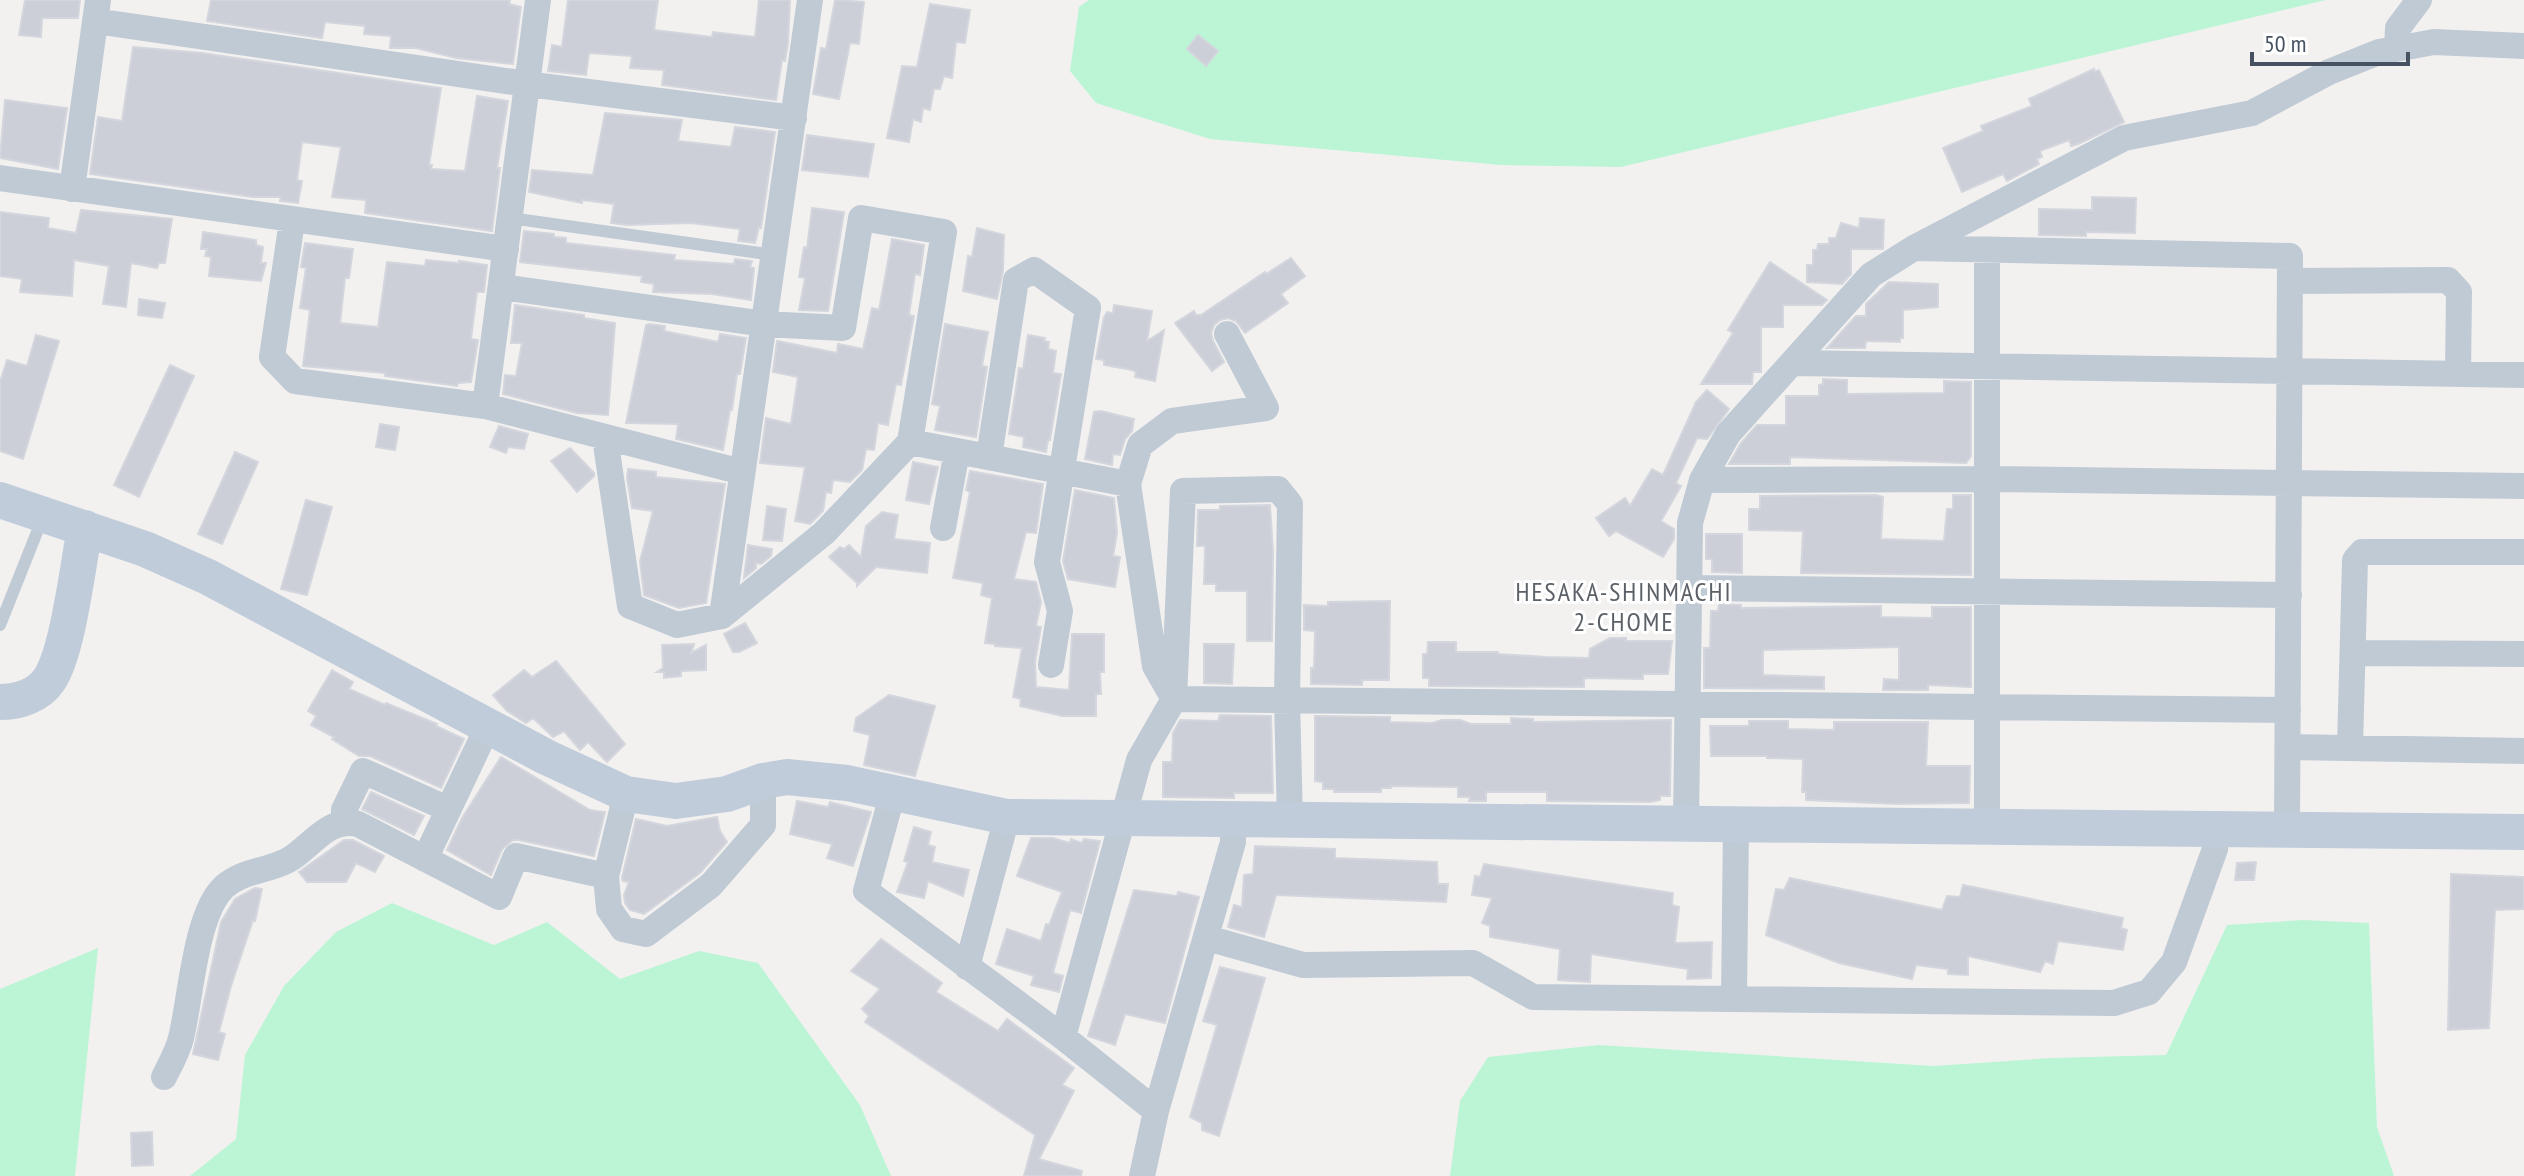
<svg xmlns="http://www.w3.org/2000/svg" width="2524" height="1176" font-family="'PT Sans Narrow',sans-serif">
  <rect width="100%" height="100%" fill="#f3f1f0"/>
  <path fill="#bbf5d5" d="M1089 0H2326L1621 167 1501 165 1210 139 1096 103 1070 71 1079 7Z
    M392 903 494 945 547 922 620 979 699 951 758 963 860 1105 891 1176H190L236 1139 245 1055 284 986 336 932Z
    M2303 920 2369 923 2377 1127 2394 1176H1450L1460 1101 1488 1057 1599 1045 1934 1066 2051 1058 2166 1055 2227 925Z
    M98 948 75 1176H0V989Z"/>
  <path fill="#cccfd7" stroke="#d4d6dd" stroke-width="2" d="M25 0H80L78 18H42L41 37 19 35Z
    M211 0H510L509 4 521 7 513 64 456 58 416 48H390L391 36 364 34 365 26 325 22 322 38 207 21Z
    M568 0H658L654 30 712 37 713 32 755 37 759 0H790L788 43 785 61 782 60 776 100 662 85 664 70 630 68 632 56 589 53 586 75 548 71 552 45 562 47Z
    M835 0 864 2 859 44 850 43 839 99 813 94 821 48 826 49Z
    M930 4 970 10 965 43 956 42 952 78 944 76 940 89H934L930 110 923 108 921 122 913 119 909 142 887 138 902 66 917 67Z
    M1198 35 1218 51 1206 66 1187 49Z
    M133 47 202 53 441 88 429 165H432L431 169 465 171 477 96 508 101 497 168H500L492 231 365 213 366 200 332 197 341 147 302 142 297 180 302 181 298 203 280 201 281 197H253L90 174 98 117 122 121Z
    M2094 69 2095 72 2099 70 2124 122 2078 144 2071 146 2069 140 2040 151 2042 157 2037 159 2039 164 2007 181 2003 174 1962 192 1943 148 1983 131 1981 126 2032 106 2029 99Z
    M5 100 67 108 58 169 0 158Z
    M605 113 682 120 678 141 731 147 735 127 775 132 761 228 759 227 755 243 738 241 740 229 691 223 627 225 611 223 614 204 582 200V203L529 192 532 170 593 175Z
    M807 135 874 144 868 177 802 170Z
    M2092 197 2136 198 2135 233 2086 232V236L2039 235V209L2092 210Z
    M812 208 844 212 828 311 799 310 805 278 799 277 804 247 807 248Z
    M81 210 172 219 165 263H159L157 268 131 263 126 307 103 304 109 266 74 260 72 296 20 292 22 279 0 276V212L49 218 48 228 76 233Z
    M1860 218 1884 220 1883 249H1851V274L1842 284 1807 282V265H1813V250H1817L1818 244H1829V238H1836L1841 223 1859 228Z
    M977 228 1004 235 1003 271 997 299 963 291 968 256 972 257Z
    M524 231 554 234V237L566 238V243L675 255 674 260 734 264 735 259 752 261 750 267 754 268 751 300 712 294 653 292 654 284 641 282 642 276 520 262Z
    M203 232 256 240V245L263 247 261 263H266L261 281 209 276 211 257 205 256 207 249H201Z
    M892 239 924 245 920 275 915 274 909 315 914 316 901 385 896 384 888 425 878 423 874 450 866 449 862 470 850 482 833 480 831 493 826 492 823 511 810 524 795 521 805 467 760 463 766 418 791 424 798 377 773 372 777 341 837 353 838 344 863 349 872 308 879 310Z
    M305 243 353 249 349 278H345L340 323 378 327 387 262 425 266 426 260 459 263V261L487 265 484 292H477L471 339 478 340 471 382 458 383 457 386 385 376V373L303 366 310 310 300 308 306 268 301 267Z
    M1291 258 1305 276 1281 294 1288 303 1245 333 1236 321 1228 318 1220 320 1214 325 1211 333 1213 341 1224 362 1212 371 1175 323 1194 311 1196 315H1201L1265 272 1266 274Z
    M1770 262 1827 300 1822 305H1783V327H1761V372H1753L1752 384H1701L1733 333 1728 330Z
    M1889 282 1938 284V307L1903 310V338H1900V342L1866 341 1865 348H1827L1856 316H1866V304Z
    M139 299 165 303 162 318 138 315Z
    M515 305 584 315V318L615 323 608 415 577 413 503 394 505 375 516 376 522 343H511Z
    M1114 305 1152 311 1147 341 1164 330 1155 381 1135 377 1136 372 1132 370 1104 365V360L1096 359 1104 317 1107 312 1113 313Z
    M649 324 665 326 664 331 718 342 720 334 746 338 740 374H737L732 410H730L723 450 676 439 678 424 626 423 646 325Z
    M945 324 988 332 982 366 987 367 976 437 935 430 940 406 932 404Z
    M36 335 59 341 23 459 0 451V382L7 360 27 366Z
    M1028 335 1045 338 1044 341 1049 342 1048 349 1056 351 1053 373 1061 374 1050 440H1048L1046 452 1023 447 1024 437 1009 434 1019 368 1023 369Z
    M170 365 194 376 139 497 114 485Z
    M1823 379 1847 380V394L1944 393V381L1971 382V456L1966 463 1790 457V464H1729L1741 443 1757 425H1786V396H1819V385L1823 384Z
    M1707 390 1729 409 1707 439 1697 438 1676 483 1681 486 1661 521 1674 529V539L1663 557 1616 531 1609 536 1596 518 1625 498 1630 506 1652 469 1663 475 1696 402Z
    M1101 411 1134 419 1132 431 1125 439 1120 455 1113 454 1112 465 1085 459 1094 412Z
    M380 424 399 427 395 450 376 447Z
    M499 426 528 434 524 449 508 447 506 453 490 447Z
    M570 448 594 473V476L577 492 551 461Z
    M235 452 258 462 222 544 198 534Z
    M913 462 938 467 929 504 906 500Z
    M628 469 656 472V477L725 484 706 603 679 608 644 595 640 561 653 511 632 508 627 478Z
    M970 471 1043 484 1036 533 1026 532 1014 579 1036 582 1041 602 1036 626 1041 627 1035 662 1036 687 1069 690 1072 634H1104V672H1100L1101 694H1096V716H1062L1020 706 1021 699 1013 697 1022 648 995 646V644L985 643 992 598 981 595 983 583 953 578 970 492 966 490Z
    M1075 490 1114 498 1117 533 1113 556 1120 557 1115 587 1068 579 1063 561Z
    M1876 495 1883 497 1881 539 1944 541 1947 509H1953V495H1971V575L1801 573 1803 531 1749 530V509H1760V496Z
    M306 500 332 507 307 595 281 589Z
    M1270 505 1273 552 1272 641H1247V591H1216V584H1204L1205 546H1197L1198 510H1220V506Z
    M767 506 786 509 782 541 763 540Z
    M882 512 898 515 894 539 930 543 927 573 876 567 857 586V583L829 557 840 547 844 549 849 545 861 557 866 526Z
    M1706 534H1742V573L1712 572V559H1706Z
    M748 545 772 549 771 556 761 564 756 563V568L744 578Z
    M1390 601 1389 680H1362V685L1311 684V668H1314L1315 631 1304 630V605L1328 606V602Z
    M1719 604 1741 605V608L1881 606V617L1932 618V607H1971V687L1928 685V690H1883L1884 679 1899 680V647L1763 650V675L1824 677V689L1704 688V648H1710L1711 611H1718Z
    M745 623 757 643 739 652H733L724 634Z
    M1610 638H1626V641H1672L1668 674H1643V679L1584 678V687L1429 686V678H1423V654H1427L1428 642H1456V652H1498V654L1546 657 1589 658 1590 649Z
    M694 644 691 653 706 645V670L681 671V676L664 678V672H657L663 668 662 645Z
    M1204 644H1234L1232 684 1204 683Z
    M556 661 625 744 607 762 588 742 580 750 564 731 553 737 533 718 526 723 507 711 493 695 524 670 532 677Z
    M332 670 353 682 349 689 385 705 386 703 437 724 436 726 464 739 441 788 370 756H359L332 739 334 737 311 725 316 716 308 711Z
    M889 695 935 706 915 776 864 765 870 735 854 731 856 718Z
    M1220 715 1271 716 1273 793H1234V798L1163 797V762H1172L1173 733 1180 720 1218 721Z
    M1315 716 1390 717V722L1432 723 1442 720H1460L1471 724H1511V718L1533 719V722L1671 720 1670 796H1660V800L1650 802 1547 801V792H1486V801H1469L1470 797H1458V787L1391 786V788H1381V792H1334V789H1323V782L1315 781Z
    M1749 721H1788V729L1834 730V722H1928L1926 766H1970L1969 803 1898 804 1806 800V792H1802L1803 759 1767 758V756H1711L1710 726H1749Z
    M501 757 590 810 605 812 594 856 519 840H513L502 849 491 875 447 850 462 818Z
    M371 792 424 816 414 835 362 809Z
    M797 801 828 807 830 802 833 803 871 812 853 866 827 858 832 844 790 834Z
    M717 817 720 831 727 842 700 873 644 914 630 910 625 903 624 895 629 882 623 881 622 878 636 819 667 826Z
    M914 827 931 832 928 845 935 847 932 862 969 870 963 896 928 881 924 898 897 892 908 862 904 861Z
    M1031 838H1053L1070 843 1071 839 1082 843 1084 839 1100 841 1081 913 1070 910 1053 973 1063 976 1059 992 1031 985 1034 976 996 964 1007 929 1041 941 1046 924 1049 925 1062 892 1017 876Z
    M344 840H353L384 856 375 872 356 863 346 882H307L299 872Z
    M1255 846 1335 849V858L1437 862 1438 884H1448L1446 902 1276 895 1264 937 1228 927 1234 905 1242 907 1244 875 1253 874Z
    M2256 862 2254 880H2235L2237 863Z
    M1484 864 1673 893 1672 905 1679 907 1675 943 1712 942 1711 978 1687 979 1688 969 1591 954 1590 982 1558 980 1560 949 1490 937V926L1482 923 1492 898 1472 895 1475 876 1480 877Z
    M2451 874 2524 877V909L2495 910 2489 1028 2448 1030Z
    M1790 878 1942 910 1947 896 1960 897 1963 885 2123 918 2121 928 2127 930 2123 950 2058 941 2053 964 2045 961 2040 972 1968 956V975L1948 974V969L1916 965 1912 979 1839 963 1766 935 1776 889 1784 890Z
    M255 888 262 889 255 921 253 920 231 986 219 1032 225 1034 218 1060 193 1054 221 922 235 899Z
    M1134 890 1177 896 1178 892 1199 897 1165 1023 1125 1014 1115 1045 1088 1036Z
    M881 939 942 983 936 992 998 1031 1007 1019 1074 1068 1062 1085 1074 1091 1039 1159 1082 1171 1081 1176H1024L1035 1135 865 1022 869 1016 862 1009 880 989 851 971Z
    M1220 967 1265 978 1219 1136 1202 1130V1123L1190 1117 1217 1025 1203 1021Z
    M152 1132 153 1165 132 1166 131 1133Z"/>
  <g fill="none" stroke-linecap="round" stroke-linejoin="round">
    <path stroke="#c0cad4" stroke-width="12" d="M510 218 774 255
      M0 625 43 517"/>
    <path stroke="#c0cad4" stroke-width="26" d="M95 21 527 84 794 118
      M2397 48 2398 28 2419 0
      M0 178 506 249
      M72 189 98 0
      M292 221 272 357 295 381 485 406 742 472
      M1915 248 2290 256 2287 829
      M2290 281 2448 280 2459 292 2458 374
      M501 287 764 324 843 328 861 218 944 232 910 442 824 533 722 616 677 625 630 606 605 438
      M1227 334 1266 408 1172 421 1140 445 1128 484 1155 666 1174 699 1183 491 1278 489 1290 504 1287 700 1290 821
      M1794 363 2524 375
      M485 406 538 0
      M910 442 1128 484
      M989 457 1016 280 1034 270 1088 308 1047 562 1060 611 1051 665
      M1702 480 1987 479 2524 486
      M943 528 957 451
      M1689 588 2289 595
      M722 616 810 0
      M2353 653 2524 654
      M2288 747 2524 751
      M2350 747 2355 560 2362 552H2524
      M893 792 866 891 1063 1037 1156 1111
      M626 794 606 876 609 909 623 929 646 934 711 885 763 825V781
      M344 821V810L363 771 448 809
      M1686 825 1690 523 1702 480 1728 434 1871 275 1914 248 2124 138 2252 113 2329 72 2379 52 2434 42 2524 46
      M1987 826V251
      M425 859 488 726
      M1207 938 1303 965 1473 963 1533 997 2114 1003 2149 992 2174 962 2215 849 2217 829
      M967 967 1007 817
      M1734 997 1736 825
      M1063 1037 1139 760 1174 699 2288 710
      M164 1077C170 1065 178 1051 181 1038 191 998 195 914 224 887 245 868 274 872 296 855 316 840 331 818 358 824L499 897 516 856 606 876
      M1142 1176 1156 1111 1233 842V820"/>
    <path stroke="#c1ccdb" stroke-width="36" d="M0 500 145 549 208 577 546 757 626 794 676 801 727 794 763 781 787 777 847 783 1007 817 2524 832
      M0 702C18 702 38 696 49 680 68 653 78 564 85 528"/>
  </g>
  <g text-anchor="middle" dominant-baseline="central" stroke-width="6" stroke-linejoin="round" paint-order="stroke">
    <g font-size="26" letter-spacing="2" fill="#5c6067" stroke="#fff">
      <text x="1624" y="591">HESAKA-SHINMACHI<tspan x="1624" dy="30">2-CHOME</tspan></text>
    </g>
  </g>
  <path d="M2252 52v12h156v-12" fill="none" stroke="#465261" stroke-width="4"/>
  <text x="2264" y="52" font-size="24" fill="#465261" stroke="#ffffff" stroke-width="6" paint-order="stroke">50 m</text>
</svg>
